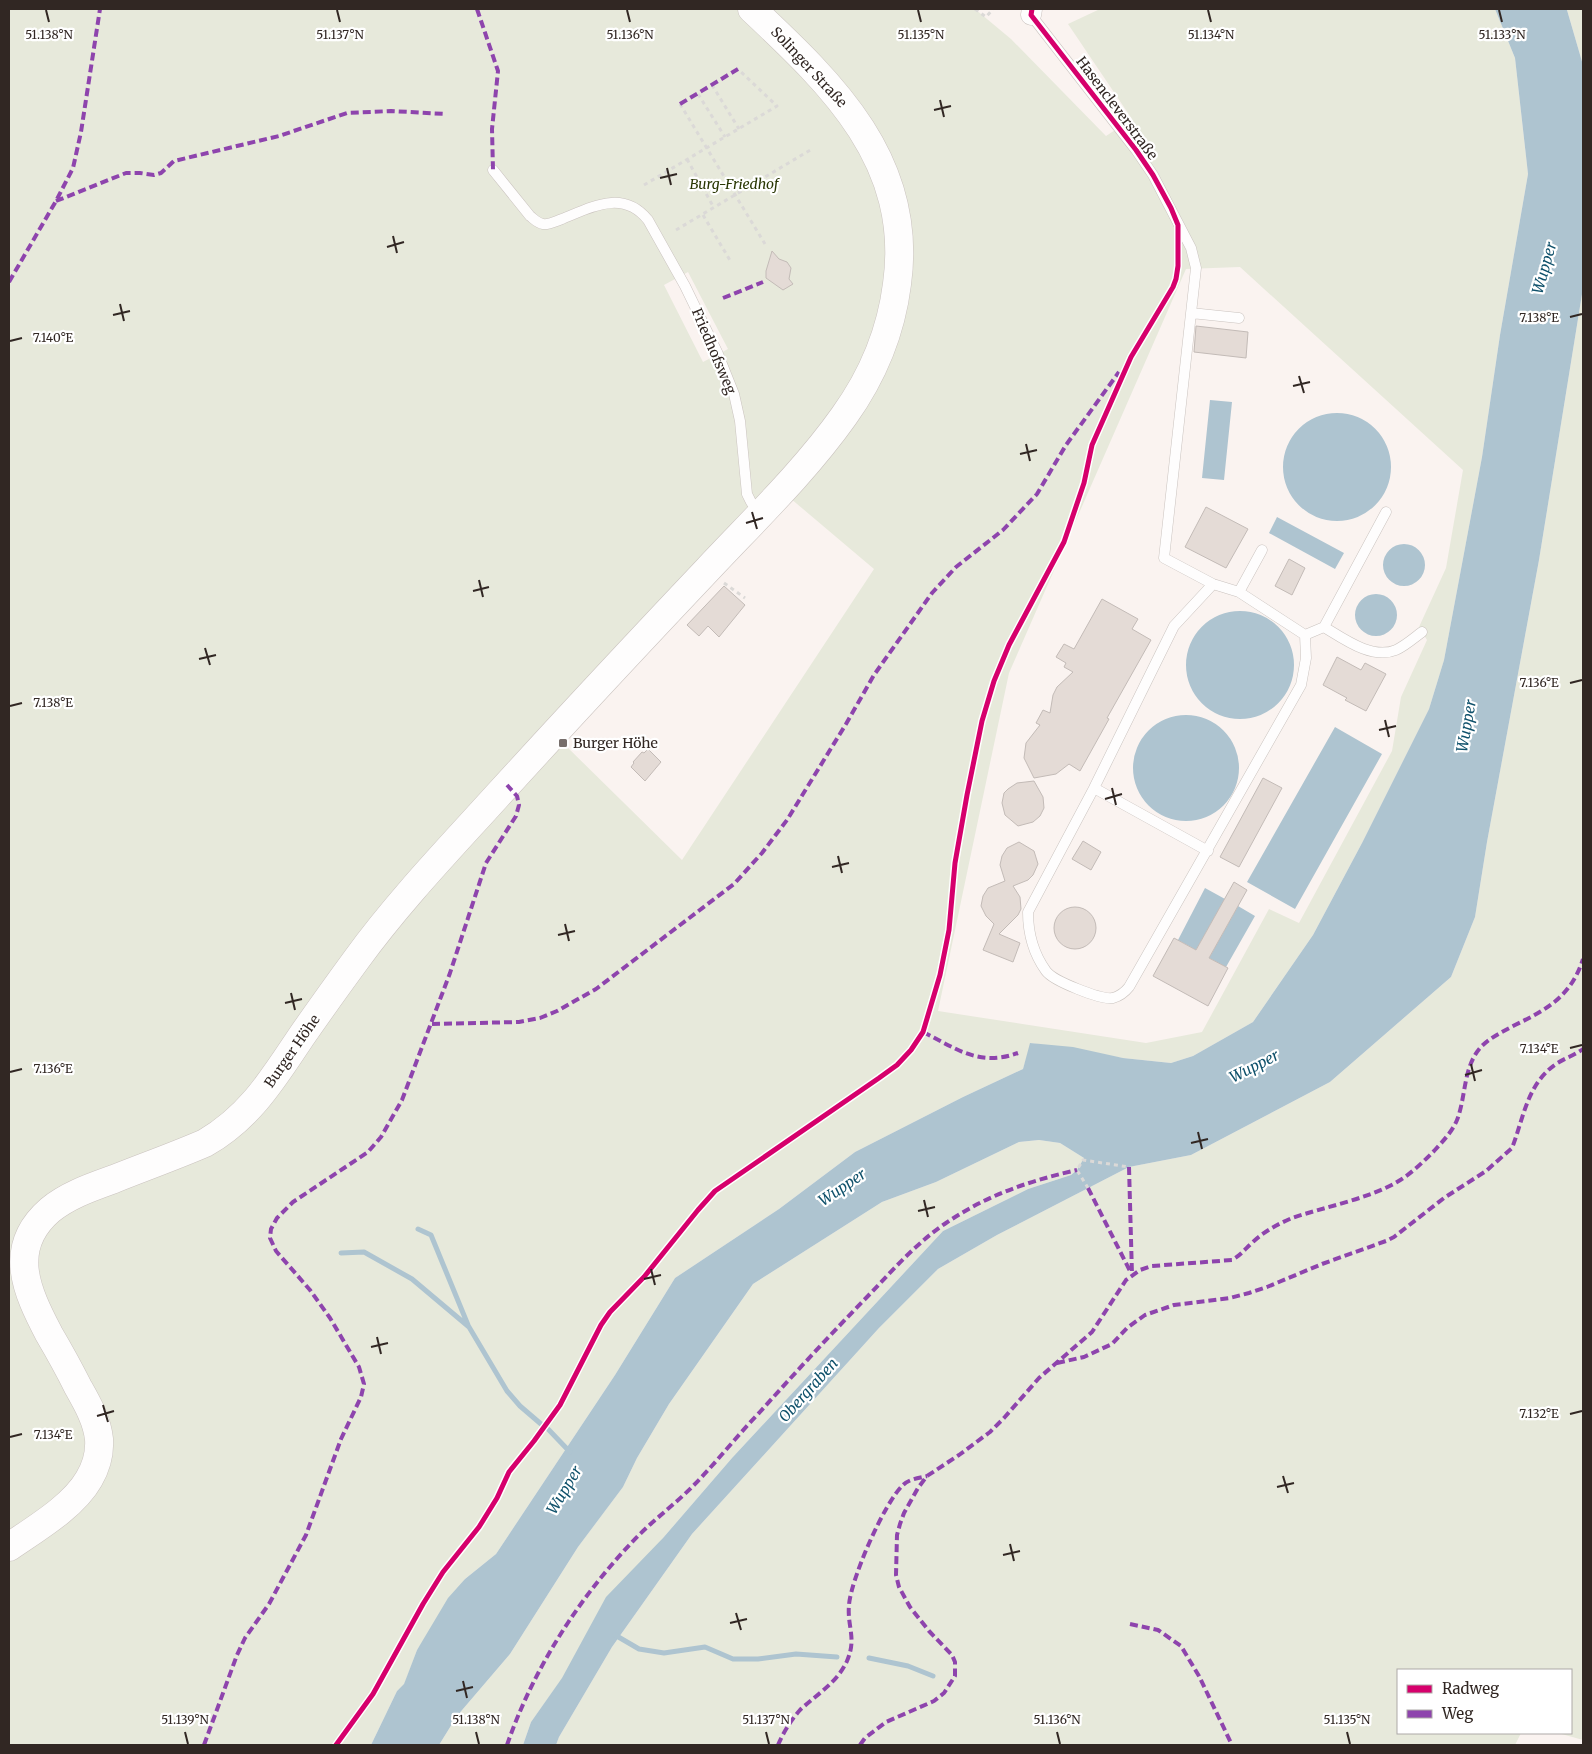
<svg xmlns="http://www.w3.org/2000/svg" width="1592" height="1754" font-family="Merriweather,serif">
  <rect width="100%" height="100%" fill="#faf3f0"/>
  <path fill="#e7e9db" fill-rule="evenodd" d="M9 9H975L1011 39 1106 136 1132 119 1068 24 1100 9H1495L1515 58 1528 174 1500 335 1482 457 1444 660 1429 709 1362 843 1313 935 1253 1022 1193 1056 1171 1063 1123 1058 1031 1043 1023 1069 963 1097 855 1152 779 1209 675 1278 615 1375 496 1554 465 1579 417 1650 404 1685 397 1691 371 1745H9ZM1240 267 1463 470 1446 568 1419 627 1427 640 1401 697 1392 751 1299 923 1269 909 1202 1032 1146 1043 938 1011 1009 673 1186 269ZM688 272 728 349 703 362 664 285ZM790 498 874 569 682 860 563 743Z
    M1567 9H1583V65L1567 10Z
    M1583 288V1740L1558 1733H1571V1670H1398V1733H1521L1515 1745H556L559 1737 612 1647 692 1534 879 1328 938 1269 997 1235 1129 1167 1191 1155 1330 1082 1451 977 1475 917 1487 842 1539 560Z
    M1039 1140 1060 1143 1084 1158 1077 1170 1071 1175 1028 1189 943 1231 732 1458 663 1538 531 1722 523 1745H439L457 1716 510 1654 578 1547 623 1487 637 1458 669 1404 753 1284 882 1202 936 1182 1019 1142Z"/>
  <path fill="#aec4d0" d="M1495 9 1567 10 1583 65V288L1539 560 1487 842 1475 917 1451 977 1330 1082 1191 1155 1129 1167 997 1235 938 1269 879 1328 692 1534 612 1647 559 1737 556 1745H523L531 1722 562 1678 606 1597 663 1538 732 1458 943 1231 1028 1189 1071 1175 1077 1170 1084 1158 1060 1143 1039 1140 1019 1142 936 1182 882 1202 753 1284 669 1404 637 1458 623 1487 578 1547 510 1654 457 1716 439 1745H371L397 1691 404 1684 417 1650 448 1598 465 1579 496 1554 615 1375 675 1278 779 1209 855 1152 963 1097 1023 1069 1030 1043 1073 1047 1123 1058 1171 1063 1193 1056 1253 1022 1313 935 1362 843 1429 709 1444 660 1482 457 1500 335 1528 174 1515 58Z
    M1210 400 1232 402 1224 480 1202 478Z
    M1283 467a54 54 0 1 1 108 0a54 54 0 1 1-108 0Z
    M1277 517 1344 553 1335 569 1269 533Z
    M1383 565a21 21 0 1 1 42 0a21 21 0 1 1-42 0Z
    M1355 615a21 21 0 1 1 42 0a21 21 0 1 1-42 0Z
    M1186 665a54 54 0 1 1 108 0a54 54 0 1 1-108 0Z
    M1133 768a53 53 0 1 1 106 0a53 53 0 1 1-106 0Z
    M1335 727 1382 754 1295 909 1247 882Z
    M1205 888 1225 899 1196 950 1178 940Z
    M1238 906 1255 916 1226 967 1209 958Z"/>
  <g fill="none" stroke-linecap="round" stroke-linejoin="round">
    <path stroke="#aec4d0" stroke-width="5" d="M418 1229 431 1235 468 1325
      M341 1253 364 1252 412 1279 469 1327 507 1391 520 1406 541 1424
      M548 1429 570 1452
      M615 1635 639 1649 664 1653 705 1647 733 1659H758L796 1654 837 1657
      M869 1658 908 1666 933 1676"/>
  </g>
  <path fill="#e4dbd6" stroke="#c3bbb7" d="M772 251 779 259 787 262 791 268 789 279 793 284 783 290 766 278V271Z
    M1196 326 1248 332 1246 358 1194 352Z
    M1206 507 1248 529 1226 568 1185 547Z
    M1289 559 1305 568 1292 595 1275 586Z
    M724 586 745 605 719 637 708 626 699 636 687 625Z
    M1102 599 1138 619 1132 629 1151 640 1107 718 1109 719 1080 771 1069 764 1056 774 1034 778 1024 758 1026 743 1040 725 1036 723 1043 710 1050 713 1053 695 1057 687 1073 672 1064 667 1066 663 1056 657 1064 644 1074 649Z
    M1337 657 1361 670 1365 663 1386 674 1366 711 1345 700 1347 698 1323 685Z
    M648 749 661 762 645 781 631 767 634 763 633 762 642 752 644 753Z
    M1263 778 1282 788 1239 867 1220 857Z
    M1034 781 1043 797 1044 808 1040 816 1033 822 1018 826 1005 815 1002 803 1004 793 1008 789 1017 783Z
    M1083 841 1101 852 1091 870 1072 859Z
    M1019 842 1034 851 1038 864 1033 875 1028 880 1013 886 1020 897 1021 909 1018 915 999 934 1020 943 1013 962 983 950 994 924 986 916 981 906 983 896 988 888 1005 881 1000 865 1002 856 1007 848Z
    M1234 882 1247 890 1209 958 1228 968 1208 1006 1153 976 1174 938 1196 950Z
    M1054 928a21 21 0 1 1 42 0a21 21 0 1 1-42 0Z"/>
  <g fill="none" stroke-linecap="round" stroke-linejoin="round">
    <g stroke="#cac3bf" stroke-width="11">
      <path id="service" d="M1031 15 1136 150 1153 175 1191 248 1196 268 1164 558 1213 584 1239 592 1305 635 1306 658 1301 685 1129 987C1125 992 1120 996 1113 998 1101 1000 1053 981 1046 971 1033 953 1028 932 1028 912L1094 788 1174 626 1213 584
        M493 170 530 216C534 219 537 223 543 224 549 225 556 221 562 219 592 207 623 189 648 220L685 286 718 354 734 394 740 421 747 494 751 502 759 513
        M1191 313 1239 318
        M1239 592 1262 550
        M1324 627C1344 639 1372 660 1396 650 1405 646 1414 638 1422 632
        M1305 635 1324 627 1386 512
        M1094 788 1208 851"/>
    </g>
    <g stroke="#cac3bf" stroke-width="21">
      <path id="minor" d="M1031 15 1032 9"/>
    </g>
    <g stroke="#cac3bf" stroke-width="29">
      <path id="secondary" d="M9 1547C35 1529 73 1507 89 1479 96 1467 100 1453 99 1439 97 1420 87 1403 78 1387 69 1369 59 1351 49 1334 27 1292 6 1248 50 1210 68 1195 92 1187 114 1179 144 1167 175 1156 205 1143 250 1117 273 1079 301 1037 319 1011 337 986 356 960 398 902 449 849 497 796 567 719 638 643 709 568 755 519 805 471 844 416 872 377 891 332 897 284 914 162 833 85 752 9"/>
    </g>
    <path stroke="#dbd9d7" stroke-width="3" stroke-dasharray="4 4" stroke-linecap="butt" d="M975 9 986 17 993 9
      M712 85 739 129
      M698 94 725 137
      M680 104 765 244
      M687 159 714 208
      M644 185 777 106 738 69
      M703 215 731 262
      M676 230 812 149
      M724 583 745 598
      M1088 1188 1077 1170 1083 1160 1129 1167"/>
    <use href="#service" stroke="#fefdfd" stroke-width="10"/>
    <use href="#minor" stroke="#fefdfd" stroke-width="20"/>
    <use href="#secondary" stroke="#fefdfd" stroke-width="28"/>
    <path stroke="#8e44ad" stroke-width="4" stroke-dasharray="8 4" stroke-linecap="butt" d="M477 9 498 71 492 129 493 170
      M680 104 738 69
      M56 201 126 173H140L154 175 161 173 174 161 279 136 347 113 391 111 446 114
      M9 282 56 201 73 168 81 132 100 9
      M723 298 763 282
      M432 1024 519 1022 540 1018 557 1011 596 989 734 884 762 853 787 820 846 724 874 675 932 593 956 567 1003 530 1037 494 1066 445 1119 372
      M923 1032C957 1049 979 1067 1018 1053
      M1129 1167 1132 1275
      M1088 1188 1131 1273
      M1057 1363 1084 1357 1112 1344 1127 1328 1145 1315 1174 1305 1230 1298 1249 1293 1267 1287 1322 1264 1386 1241 1394 1237 1444 1198 1486 1171 1512 1148C1524 1117 1527 1084 1556 1064 1565 1058 1575 1055 1583 1049
      M1130 1624 1158 1630 1181 1646 1199 1676 1232 1745
      M204 1745 237 1655 245 1638 269 1604 306 1535 341 1439 361 1397 364 1384 359 1367 330 1318 310 1290 276 1251 270 1238 271 1229 277 1218 293 1202 368 1152 381 1137 402 1100 450 973 486 863 516 816 519 805 517 796 507 785
      M507 1745C534 1667 581 1594 639 1535 656 1518 675 1504 692 1487 715 1464 736 1437 759 1413 794 1374 830 1335 867 1297 892 1271 915 1244 946 1223 987 1195 1029 1181 1077 1170
      M778 1745C783 1733 791 1720 800 1710 817 1694 837 1683 847 1661 857 1638 847 1627 849 1605 851 1579 884 1503 903 1485 909 1479 919 1478 927 1476
      M860 1745 865 1738 886 1722 934 1701 944 1693 955 1676V1662L952 1655 929 1631 910 1607 899 1587 896 1575 897 1535 900 1524 904 1513 918 1488 927 1476 959 1455 990 1432 1004 1418 1039 1378 1092 1332 1126 1280 1140 1270 1152 1266 1232 1260C1241 1255 1246 1248 1254 1241 1265 1231 1278 1224 1292 1218 1324 1207 1368 1199 1397 1182 1411 1174 1423 1162 1434 1151 1443 1141 1452 1132 1457 1120 1466 1097 1463 1068 1480 1048 1489 1038 1502 1032 1515 1025 1548 1009 1571 996 1583 959"/>
    <g stroke="#fff" stroke-width="8">
      <path id="cycleway" d="M336 1745 373 1694 423 1604 443 1572 479 1527 497 1498 509 1472 534 1441 560 1405 601 1325 610 1312 644 1277 698 1210 715 1191 879 1078 897 1065 911 1050 923 1032 940 975 949 930 955 863 967 795 982 721 994 681 1009 645 1064 542 1084 483 1092 445 1131 357 1173 287 1176 279 1178 266V225L1171 208 1153 175 1136 150 1031 15 1032 9"/>
    </g>
    <use href="#cycleway" stroke="#d6006c" stroke-width="5"/>
  </g>
  <path fill="none" stroke="#312723" stroke-width="2" d="M46 10 49 22M337 10 340 22M627 10 630 22M918 10 921 22M1208 10 1211 22M1499 10 1502 22M940 100 944 117M934 110 951 106M667 168 671 185M660 178 677 174M393 236 397 253M387 247 404 242M120 304 124 321M113 315 130 311M1570 317 1582 314M10 341 22 338M1299 376 1304 393M1293 386 1310 382M1026 444 1030 461M1020 454 1037 450M752 512 757 529M746 523 763 518M479 580 483 597M473 591 489 587M205 648 210 665M199 659 216 655M1570 683 1582 680M10 706 22 703M1385 720 1389 737M1379 730 1396 726M1112 788 1116 805M1105 799 1122 794M838 856 842 873M832 867 849 863M565 924 569 941M558 935 575 931M291 993 295 1010M285 1003 302 999M1570 1048 1582 1045M1471 1064 1475 1081M10 1072 22 1069M1465 1075 1482 1070M1198 1132 1202 1149M1191 1143 1208 1139M924 1200 928 1217M918 1211 935 1207M651 1269 655 1285M644 1279 661 1275M377 1337 381 1354M371 1347 388 1343M103 1405 108 1422M1570 1414 1582 1411M97 1416 114 1411M10 1437 22 1434M1283 1476 1288 1493M1277 1487 1294 1483M1010 1544 1014 1561M1003 1555 1020 1551M736 1613 741 1630M730 1623 747 1619M463 1681 467 1698M456 1691 473 1687M185 1732 188 1744M476 1732 479 1744M766 1732 769 1744M1057 1732 1060 1744M1347 1732 1350 1744"/>
  <rect fill="#776e6b" stroke="#fff" stroke-width="2" x="558" y="738" width="10" height="10" rx="2.5"/>
  <g text-anchor="middle" dominant-baseline="central" stroke-width="4.5" stroke-linejoin="round" paint-order="stroke">
    <g font-size="14" fill="#312723" stroke="#fff">
      <text transform="translate(809 67) rotate(47)">Solinger Straße</text>
      <text transform="translate(1117 108) rotate(53)">Hasencleverstraße</text>
      <text transform="translate(714 351) rotate(67)">Friedhofsweg</text>
      <text transform="translate(292 1051) rotate(-55)">Burger Höhe</text>
    </g>
    <g font-size="14" font-style="italic" fill="#293703" stroke="#fff">
      <text x="734" y="184">Burg-Friedhof</text>
    </g>
    <g font-size="14" fill="#312723" stroke="#fff" text-anchor="start">
      <text x="573" y="743">Burger Höhe</text>
    </g>
    <g font-size="15" font-style="italic" fill="#0f516b" stroke="#fff">
      <text transform="translate(1544 268) rotate(-74)">Wupper</text>
      <text transform="translate(1466 726) rotate(-80)">Wupper</text>
      <text transform="translate(1254 1066) rotate(-27)">Wupper</text>
      <text transform="translate(842 1187) rotate(-34)">Wupper</text>
      <text transform="translate(808 1390) rotate(-48)">Obergraben</text>
      <text transform="translate(564 1490) rotate(-59)">Wupper</text>
    </g>
  </g>
  <g font-size="12" text-anchor="middle" fill="#312723" stroke="#fff" stroke-width="4.5" stroke-linejoin="round" paint-order="stroke">
    <text x="1502" y="39">51.133°N</text>
    <text x="49" y="39">51.138°N</text>
    <text x="340" y="39">51.137°N</text>
    <text x="630" y="39">51.136°N</text>
    <text x="921" y="39">51.135°N</text>
    <text x="1211" y="39">51.134°N</text>
    <text x="1539" y="322">7.138°E</text>
    <text x="53" y="342">7.140°E</text>
    <text x="1539" y="687">7.136°E</text>
    <text x="53" y="707">7.138°E</text>
    <text x="1539" y="1053">7.134°E</text>
    <text x="53" y="1073">7.136°E</text>
    <text x="1539" y="1418">7.132°E</text>
    <text x="53" y="1439">7.134°E</text>
    <text x="185" y="1724">51.139°N</text>
    <text x="476" y="1724">51.138°N</text>
    <text x="766" y="1724">51.137°N</text>
    <text x="1057" y="1724">51.136°N</text>
    <text x="1347" y="1724">51.135°N</text>
  </g>
  <rect width="1592" height="1754" fill="none" stroke="#312723" stroke-width="20"/>
  <rect x="1397" y="1669" width="175" height="65" fill="#ffffff" stroke="#ada9a7"/>
  <rect x="1407" y="1685" width="25" height="8" fill="#d6006c" stroke="#ada9a7"/>
  <text x="1442" y="1694" font-size="15" fill="#312723">Radweg</text>
  <rect x="1407" y="1710" width="25" height="8" fill="#8e44ad" stroke="#ada9a7"/>
  <text x="1442" y="1719" font-size="15" fill="#312723">Weg</text>
</svg>
